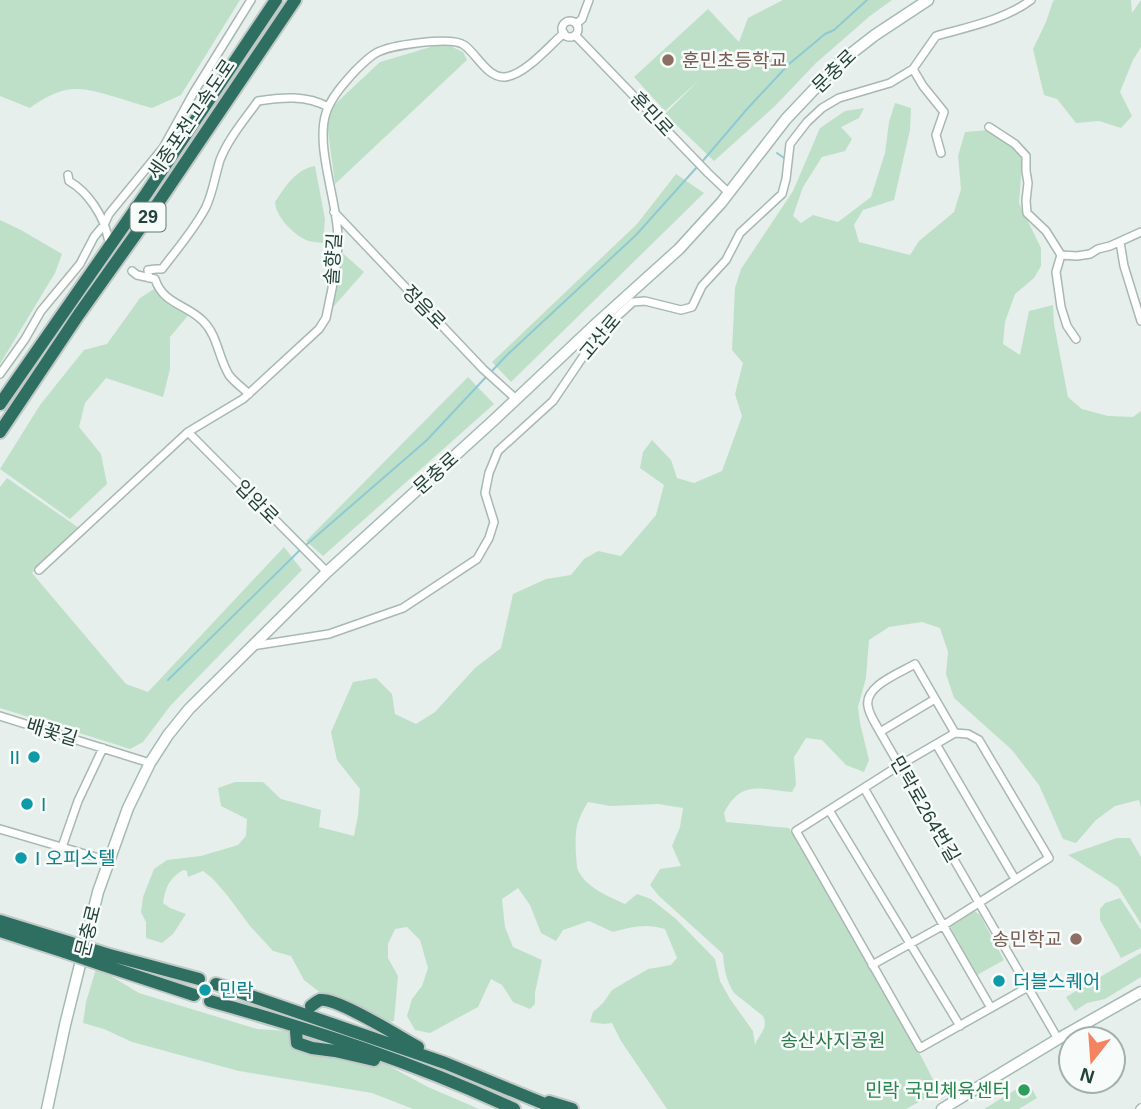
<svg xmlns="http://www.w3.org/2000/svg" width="1141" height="1109" font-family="Arial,'Noto Sans KR',sans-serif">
  <rect width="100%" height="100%" fill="#e6efeb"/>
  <path fill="#bfe0c8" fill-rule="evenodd" d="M0 0H240L181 95 152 108C132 103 94 88 75 89 59 89 42 99 30 108L0 96Z
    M783 0H892L870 16 816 63 775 106 714 161 665 114 699 80 665 111 634 77 708 9 739 42 748 18Z
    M1055 0H1131L1132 13 1141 0V47L1133 60 1120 92 1132 116 1121 128 1099 121 1076 123 1057 99 1044 95 1033 49 1046 22 1053 1Z
    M444 43 463 52 467 60 335 184 327 124 333 106 380 62Z
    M895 103 911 108 910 130 894 200 863 210 854 225 859 242 910 255 919 241 954 212 961 189 958 156 965 132 989 130 1023 152 1019 203 1041 248V266L1034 278 1015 294 1005 322 1003 344 1020 355 1029 311 1053 305 1054 324 1068 397 1082 409 1108 416 1133 417 1141 411V808L1139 800 1115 806 1096 820 1076 843 1063 839 1039 785 1012 750 954 698 946 674 948 652 940 628 922 622 889 627 869 640 866 678 858 707 860 723 869 760 864 772 846 765 822 740 806 738 794 757 796 785 792 792C760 789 741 780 724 813L726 822 789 828 921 1056 939 1091 906 1109H667L621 1041 612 1023 603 1024 590 1022 593 1012 603 1003 612 990 648 969 671 965 677 958 665 929C646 923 631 927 613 932L589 921 563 930 556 941 541 933 530 905 518 888 502 899 505 927 513 947 542 960 535 993V1004L530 1009 513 1002 502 985 491 979 478 1007 430 1033 415 1030 407 1016 412 999 422 986 428 968 420 940 407 927 395 929 388 944V958L398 976 394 1021 383 1023 327 998 304 980 291 956 273 951 250 926 227 895 212 878 203 871 188 877 187 871 183 870C169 879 166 886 163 903L170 908 186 914 173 934 162 943 146 938V922L141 912 143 897 154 869 167 860 201 856 238 845 246 836 247 819 221 806 218 788 235 782H263L281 799 321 810 319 827 354 836 358 815 360 789 337 760 331 732 353 682 376 678 392 694 395 714 416 724 435 712 475 668 501 648 513 594 546 579 571 575 584 559 598 551 621 556 656 515 664 485 640 468 643 452 652 440 671 460 677 478 694 483 722 471 742 416 735 394 743 363 732 350 735 288 741 269 793 191 820 128 845 111 864 108 859 118 841 127 852 139 845 151 822 157 803 187 793 216 801 223 813 215 838 222 871 197 885 153 889 122ZM588 802 610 806 658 804 683 808 680 827 672 846 681 866 660 869 650 885 659 896 723 954C724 968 726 980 734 993L763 1016C769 1028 759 1034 755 1045L753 1031 730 999 720 981 715 959 676 919 651 899 637 894 625 904C610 897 587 888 579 872 576 868 577 861 576 856 575 830 575 824 588 802Z
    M315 166 325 219 323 243C317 242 311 242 306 240 292 233 276 217 275 202 285 187 296 169 315 166Z
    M676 174 704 193 511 382 492 362 637 224Z
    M0 220 21 230 62 254 55 273 0 364Z
    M339 250 364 272 328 313Z
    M157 287 191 312 170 337V369L163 397 106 378 85 403 79 427 101 454 107 484 70 519 0 469 40 405 84 350 107 344 140 298Z
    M468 377 494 404 323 556 306 541Z
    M7 478 79 528 32 573 126 684 148 692 284 547 302 570 171 705 143 742 130 749 0 708V487Z
    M1117 838H1130L1141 857V924L1118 887 1068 855Z
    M1120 898 1141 930V948L1121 958 1100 920V909L1105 903Z
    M973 910 980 915 1004 960 977 975 950 927V924Z
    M1141 953V977L1105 999 1087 1003 1075 1011 1066 997Z
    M96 969 101 970 139 993 257 1029 289 1031 378 1060 428 1087 479 1109H413L372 1093 239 1071 132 1042 104 1029 83 1023 86 1002Z
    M1028 1082 1037 1098 1019 1109H984Z"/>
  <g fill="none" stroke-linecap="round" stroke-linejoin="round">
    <path stroke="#8ec9d4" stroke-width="2" d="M825 34 834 30 867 0
      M777 153 784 158
      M701 163 747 109 789 64 825 34
      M490 373 507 355 636 235 697 167
      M306 545 427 440 486 377
      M168 680 302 548"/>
    <g stroke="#a8b8b2" stroke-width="10">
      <path id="street" d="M562 29a8 8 0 1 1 16 0a8 8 0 1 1-16 0Z
        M576 24 582 19 589 0
        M575 35 708 173 729 193
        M913 69 923 86 944 112 936 135 941 153
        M989 127 1015 144 1026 156V171L1028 183 1026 201 1027 213 1046 231 1061 255
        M68 175 69 181C88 192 104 216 108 238
        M334 212 483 369 516 399
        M1120 242 1124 266 1141 321
        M1061 255 1056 272 1061 307 1067 326 1076 339
        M1061 255 1077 256 1090 254 1098 249 1110 246 1141 232
        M132 271 137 275 155 279C163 304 186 304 203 321 218 336 218 357 229 375 234 382 243 388 249 394
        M149 278 148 270 156 269H162C177 249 194 230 206 207 213 192 215 176 220 160 228 139 245 119 258 101 282 97 307 95 328 107
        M0 374 25 339 41 311 80 264 94 237 104 225 109 214 163 148 194 92 251 0
        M188 432 327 572
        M39 570 188 432 243 399 319 329 326 318C331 293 338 265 338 239 338 203 315 147 326 113 331 97 345 82 356 70 362 64 369 57 376 53 390 45 451 36 464 45 477 54 487 78 505 77 525 75 549 46 564 33
        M252 646 329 634 403 608 477 559 489 538 494 522 485 493 489 473 498 451 553 401 599 333 633 302 645 301 681 310 692 307 702 286 726 260 740 233 782 194 786 179 790 144 807 122 822 108 839 98 890 83 913 69 936 36C968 27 1004 20 1031 0
        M0 716 150 763
        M880 732 935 699
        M955 733 915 664C900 673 864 686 868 706 869 715 876 724 880 732L1058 1039
        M936 744 1015 879
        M864 788 991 1008
        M829 810 960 1026
        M0 829 109 861
        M62 847 78 801 103 748
        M872 965 944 925 1049 858 979 740 968 734 955 733 900 765 796 831C838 903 878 975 920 1048L1028 987
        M1140 1109 1141 1108"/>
    </g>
    <g stroke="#a4bbb3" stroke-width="13">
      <path id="secondary" d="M47 1109 65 1025 98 892 128 808 150 763 168 735 189 709 327 572 494 420 598 322 679 249 721 203 786 119 839 63 875 35 928 0
        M942 1109 1058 1039 1141 992"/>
    </g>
    <g stroke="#c2cac8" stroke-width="16">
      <path id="highway" d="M0 404 146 194 276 0
        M0 432 79 314 158 203 295 0
        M0 921 68 942
        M0 931 65 952
        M106 954 199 979
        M103 965 194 995
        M216 984 445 1063 557 1109
        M210 1001C314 1030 416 1063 514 1109
        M311 1006C314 1004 317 1001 320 1000 337 997 401 1038 418 1047
        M296 1032 297 1043 312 1048 335 1051 374 1060
        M549 1102 572 1109"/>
    </g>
    <use href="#street" stroke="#fff" stroke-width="7"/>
    <use href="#secondary" stroke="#fff" stroke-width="10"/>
    <use href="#highway" stroke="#2f6f62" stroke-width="12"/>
    <g stroke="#c2cac8" stroke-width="16" stroke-linecap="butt">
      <path id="highway-bridge" d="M68 942 106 954
        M65 952 103 965"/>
    </g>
    <use href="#highway-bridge" stroke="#2f6f62" stroke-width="12"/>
  </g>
  <g fill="#8d6e63" stroke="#f7fbf9" stroke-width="2.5">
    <circle cx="668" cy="60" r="7"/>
    <circle cx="1076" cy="939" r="7"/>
  </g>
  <g fill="#0f9aa8" stroke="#f7fbf9" stroke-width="2.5">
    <circle cx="34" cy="757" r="7"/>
    <circle cx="27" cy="804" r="7"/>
    <circle cx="21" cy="858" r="7"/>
    <circle cx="999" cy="981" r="7"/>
    <circle cx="205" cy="990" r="7"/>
  </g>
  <circle fill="#2e9e5b" stroke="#f7fbf9" stroke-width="2.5" cx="1024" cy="1090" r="7"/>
  <g text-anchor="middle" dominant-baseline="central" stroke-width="5" stroke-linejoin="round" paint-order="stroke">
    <rect fill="#f7fbf9" stroke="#637a73" stroke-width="2" x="130.5" y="202.5" width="35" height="29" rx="5"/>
    <g font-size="18" font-weight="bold" fill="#24423a">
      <text x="148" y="217">29</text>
    </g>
    <g font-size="19" fill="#785e54" stroke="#f7fbf9" text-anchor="start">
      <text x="682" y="60">훈민초등학교</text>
      <text x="1062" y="939" text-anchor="end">송민학교</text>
    </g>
    <g font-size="19" fill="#24423a" stroke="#f7fbf9">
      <text transform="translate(834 71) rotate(-44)">문충로</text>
      <text transform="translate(652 114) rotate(47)">훈민로</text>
      <text transform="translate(191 119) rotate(-56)">세종포천고속도로</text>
      <text transform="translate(333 259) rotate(-86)">솔향길</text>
      <text transform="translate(424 307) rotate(46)">정음로</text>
      <text transform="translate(600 337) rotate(-50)">고산로</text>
      <text transform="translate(436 473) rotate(-42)">문충로</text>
      <text transform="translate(257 502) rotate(45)">입암로</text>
      <text transform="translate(52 732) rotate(17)">배꽃길</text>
      <text transform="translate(925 809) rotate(60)">민락로264번길</text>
      <text transform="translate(88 931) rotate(-76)">문충로</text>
    </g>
    <g font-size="19" fill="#0d838f" stroke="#f7fbf9" text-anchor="start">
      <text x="20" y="757" text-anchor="end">II</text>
      <text x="41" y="804">I</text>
      <text x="35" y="858">I 오피스텔</text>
      <text x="1013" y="981">더블스퀘어</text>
      <text x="219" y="990">민락</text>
    </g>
    <g font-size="19" fill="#2d7a4b" stroke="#f7fbf9">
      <text x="833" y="1040">송산사지공원</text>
    </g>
    <g font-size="19" fill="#27864d" stroke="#f7fbf9" text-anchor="end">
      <text x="1010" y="1090">민락 국민체육센터</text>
    </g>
  </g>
  <g transform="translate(1092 1060) rotate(197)"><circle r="33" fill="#f7fbf9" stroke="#a3b1ad" stroke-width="2"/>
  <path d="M0-5L12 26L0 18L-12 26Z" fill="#f4845f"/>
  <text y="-10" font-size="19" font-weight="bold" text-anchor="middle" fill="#24423a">N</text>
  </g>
</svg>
